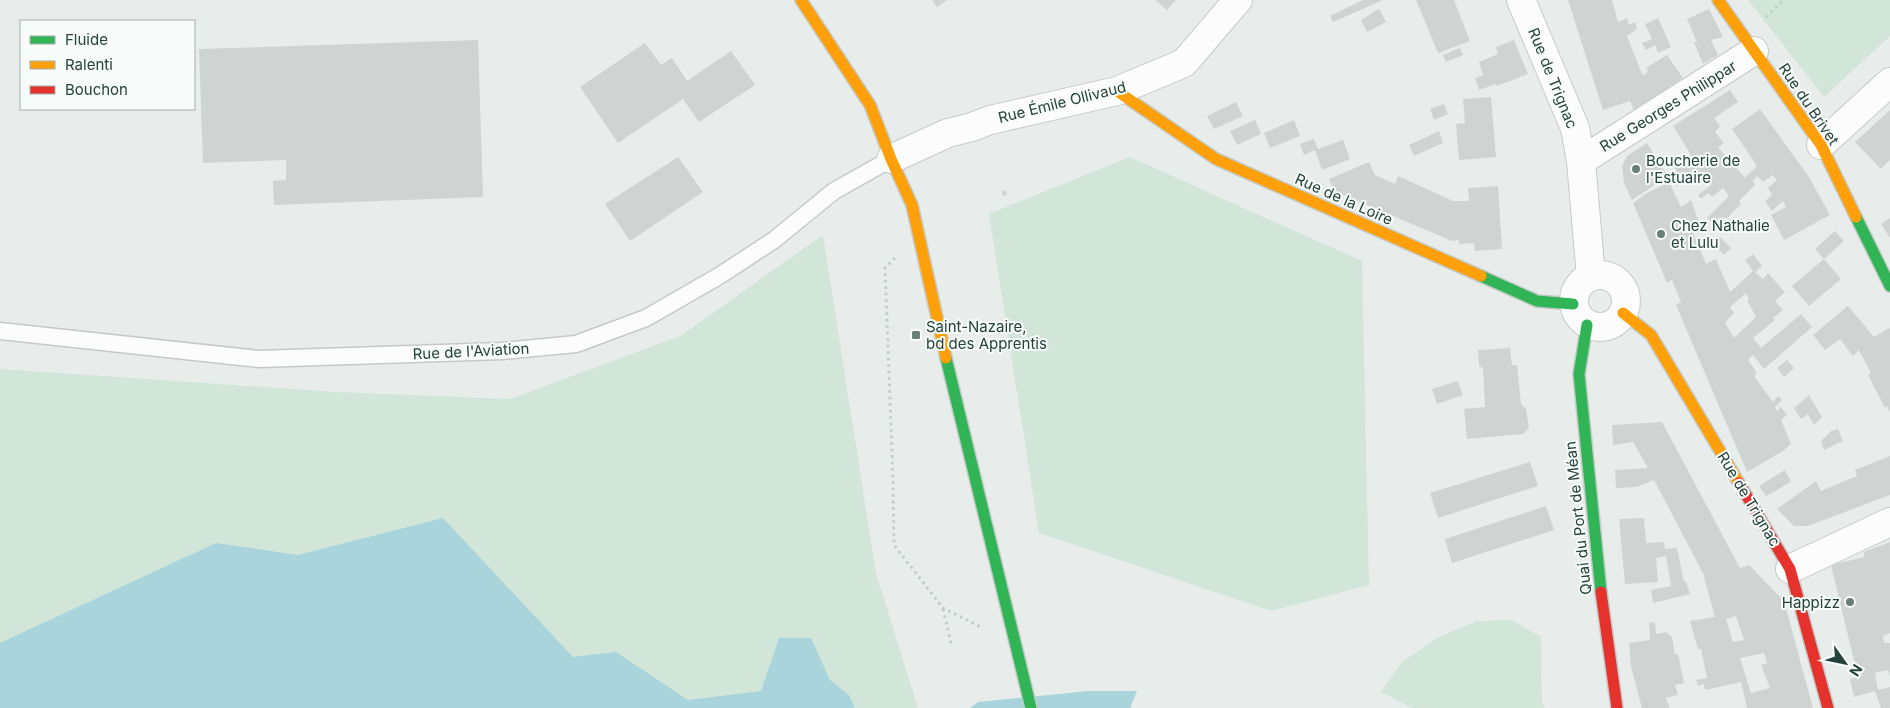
<svg xmlns="http://www.w3.org/2000/svg" width="1890" height="708" font-family="Inter,sans-serif">
  <rect width="100%" height="100%" fill="#e8edeb"/>
  <path fill="#d1e6d8" d="M1748 0H1890V36L1824 97Z
    M1130 157 1362 261 1369 585 1271 611 1039 533 989 214Z
    M823 235 876 573 918 708H855L848 695 832 708H0V369L337 392 510 399 680 336Z
    M1512 620 1541 637 1542 701 1545 708H1412L1381 692 1402 662 1439 637 1477 621Z"/>
  <path fill="#a9d4db" d="M443 518 573 657 616 652 688 700 761 691 779 638H811L830 680 849 695 855 708H0V643L216 543 298 555Z
    M1089 691H1137L1130 708H970L978 702Z"/>
  <path fill="#cfd4d2" fill-rule="evenodd" d="M932 0H947L937 7Z
    M1155 0H1176L1167 10Z
    M1363 0H1383L1333 22 1330 16Z
    M1416 0H1454L1470 41 1438 53Z
    M1568 0H1612L1618 22 1627 18 1629 25 1635 22 1637 29 1627 36 1643 76 1648 72 1646 68 1667 55 1683 78 1634 110 1630 101 1603 110Z
    M1379 9 1386 22 1367 32 1361 20Z
    M1709 9 1723 37 1711 40 1718 55 1703 64 1694 42H1697L1687 19Z
    M1658 18 1671 47 1658 53 1655 45 1646 50 1642 43 1652 39 1645 24Z
    M478 40 483 197 274 205 273 181 286 180V160L203 163 199 49Z
    M1514 40 1528 74 1497 86 1496 84 1479 90 1475 78 1483 75 1479 62 1498 54 1496 47Z
    M645 43 661 65 672 58 687 81 731 51 755 85 699 122 683 99 618 143 580 87Z
    M1460 48 1463 55 1446 62 1443 55Z
    M1730 90 1738 102 1714 118 1720 126 1715 132 1724 143 1718 147 1745 178 1757 166 1732 129 1760 109 1809 177 1830 215 1784 240 1771 215 1786 207 1783 201 1772 211 1765 201 1772 195 1768 188 1777 180 1773 175 1763 182 1757 176 1753 181 1755 185 1739 201 1741 204 1726 219 1723 217 1715 225 1707 218 1729 196 1723 188 1712 197 1708 193 1701 199 1698 195 1711 185 1701 171 1684 184 1683 181 1676 186 1671 177 1677 172 1674 166 1691 155 1673 126Z
    M1491 97 1496 157 1459 160 1456 124 1465 123 1463 99Z
    M1236 102 1243 116 1214 129 1207 116Z
    M1444 104 1448 114 1434 120 1430 109Z
    M1890 110V160L1881 169 1855 142Z
    M1255 120 1261 134 1237 145 1230 131Z
    M1294 120 1300 136 1270 148 1264 133Z
    M1439 131 1443 143 1414 156 1409 145Z
    M1314 139 1318 149 1343 140 1350 159 1322 170 1315 150 1304 155 1300 144Z
    M1647 143 1668 176 1632 200 1624 183 1622 166 1627 156Z
    M678 157 703 192 630 241 605 204Z
    M1369 162 1375 175 1395 184 1398 176 1453 201H1469L1468 188 1498 186 1502 249 1475 251 1474 243 1459 244V240L1452 241 1334 191 1329 179Z
    M1669 182 1681 207 1691 200 1700 225 1693 233 1706 264 1716 259 1730 292 1753 271 1745 260 1753 254 1762 266 1755 272 1763 279 1768 273 1785 292 1775 301 1783 310 1773 318 1775 320 1753 338 1761 348 1801 314 1812 327 1764 369 1753 355 1748 360 1757 373 1754 376 1773 402 1778 396 1782 400 1775 407 1777 411 1781 407 1787 415 1781 420 1791 444 1783 451 1747 472 1676 305 1681 302 1672 280 1667 283 1633 203 1647 193ZM1746 293 1749 299 1747 300 1756 317 1734 338 1725 323 1734 313 1730 307Z
    M1006 190 1007 195 1003 196 1002 192Z
    M1890 218V238L1881 224Z
    M1835 231 1844 241 1824 259 1815 249Z
    M1720 237 1731 248 1724 255 1713 244Z
    M1824 259 1841 279 1809 306 1792 286Z
    M1848 306 1874 337 1889 328 1890 329V413L1887 406 1885 408 1868 375 1871 373 1859 350 1853 356 1840 339 1825 350 1813 335Z
    M1510 348 1512 365H1517L1521 404 1526 409 1529 428 1523 434 1467 439 1464 409 1485 407 1483 368 1479 366 1478 350Z
    M1787 360 1794 368 1784 377 1777 368Z
    M1458 381 1463 395 1437 404 1432 389Z
    M1809 395 1822 417 1814 425 1808 414 1801 419 1794 408Z
    M1662 422 1740 568 1749 565 1784 601 1813 708H1747L1741 682 1705 690 1704 684 1698 686 1696 680 1707 678 1701 649H1698L1690 621 1715 617 1704 577H1705L1654 480 1637 487 1616 488 1615 470 1648 468 1633 442 1613 445 1612 425ZM1736 616 1744 640 1733 642 1726 619ZM1764 653 1767 663 1761 665 1770 688 1751 693 1740 658Z
    M1838 429 1843 441 1824 450 1821 441 1831 431Z
    M1890 456V495L1808 526H1794L1777 509 1816 481 1821 491 1857 476 1855 470Z
    M1530 462 1538 486 1438 518 1430 493Z
    M1785 470 1791 482 1766 496 1759 486Z
    M1546 506 1554 530 1452 563 1445 539Z
    M1644 518 1646 543 1664 542 1665 549 1677 548 1684 582H1686L1690 594 1653 603 1651 590 1671 586 1666 556 1656 558 1658 582 1625 584 1619 519Z
    M1890 542V633L1883 636 1884 643H1890V677L1888 670 1875 673 1878 690 1890 687V708H1881L1875 691 1854 697 1850 679 1858 677 1831 565 1864 557V552Z
    M1655 622 1656 634 1666 632 1672 637 1675 654H1678L1684 683 1675 685 1678 695 1666 698 1670 708H1642L1631 667 1629 643 1650 640 1649 623Z"/>
  <g fill="none" stroke-linecap="round" stroke-linejoin="round">
    <g stroke="#c5cac8" stroke-width="19">
      <path id="lane" d="M0 331 259 359 502 351 576 344 646 318 719 276 774 240 834 191 891 159"/>
    </g>
    <g stroke="#c5cac8" stroke-width="30">
      <path id="street" d="M1521 0 1575 128 1581 161 1591 277
        M1821 145 1890 82
        M891 159 948 133 972 127 990 120 1117 91 1184 63 1238 0
        M1581 161 1754 51
        M1574 301a26 26 0 1 1 52 0a26 26 0 1 1-52 0Z
        M1790 569 1890 522"/>
    </g>
    <g stroke="#c3cbc8" stroke-width="14">
      <path id="fast" d="M1856 217 1890 286
        M1481 276 1537 301 1573 304
        M1587 325 1579 374 1601 592
        M946 358 1031 708"/>
    </g>
    <g stroke="#c3cbc8" stroke-width="14">
      <path id="slow" d="M801 0 870 105 891 159 912 205 946 358
        M1718 0 1821 145 1856 217
        M1117 91 1216 159 1481 276
        M1623 313 1651 335 1739 483"/>
    </g>
    <g stroke="#c3cbc8" stroke-width="14">
      <path id="jam" d="M1739 483 1790 569 1828 708
        M1601 592 1617 708"/>
    </g>
    <path stroke="#c3ccca" stroke-width="3" stroke-dasharray="2.5 4" stroke-linecap="butt" d="M1766 17 1783 0
      M895 258 885 268 893 480 894 545 943 608 981 627
      M943 609 952 647"/>
    <use href="#lane" stroke="#fcfcfc" stroke-width="16"/>
    <use href="#street" stroke="#fcfcfc" stroke-width="28"/>
    <use href="#fast" stroke="#30b455" stroke-width="11"/>
    <use href="#slow" stroke="#ff9f0a" stroke-width="11"/>
    <use href="#jam" stroke="#e5322d" stroke-width="11"/>
  </g>
  <g fill="#697e78" stroke="#f7fbf9" stroke-width="2">
    <circle cx="1636" cy="169" r="5"/>
    <circle cx="1661" cy="234" r="5"/>
    <rect x="911" y="330" width="10" height="10" rx="2.5"/>
    <circle cx="1850" cy="602" r="5"/>
  </g>
  <g text-anchor="middle" dominant-baseline="central" stroke-width="4" stroke-linejoin="round" paint-order="stroke">
    <g font-size="15" fill="#24423a" stroke="#f7fbf9">
      <text transform="translate(1553 78) rotate(68)">Rue de Trignac</text>
      <text transform="translate(1062 102) rotate(-14)">Rue Émile Ollivaud</text>
      <text transform="translate(1809 104) rotate(56)">Rue du Brivet</text>
      <text transform="translate(1668 106) rotate(-32)">Rue Georges Philippar</text>
      <text transform="translate(1344 199) rotate(24)">Rue de la Loire</text>
      <text transform="translate(471 351) rotate(-3)">Rue de l'Aviation</text>
      <text transform="translate(1749 499) rotate(59)">Rue de Trignac</text>
      <text transform="translate(1578 518) rotate(-96)">Quai du Port de Méan</text>
    </g>
    <g font-size="15" fill="#24423a" stroke="#f7fbf9" text-anchor="start">
      <text x="1646" y="160">Boucherie de<tspan x="1646" dy="17">l'Estuaire</tspan></text>
      <text x="1671" y="225">Chez Nathalie<tspan x="1671" dy="17">et Lulu</tspan></text>
      <text x="926" y="326">Saint-Nazaire,<tspan x="926" dy="17">bd des Apprentis</tspan></text>
      <text x="1840" y="602" text-anchor="end">Happizz</text>
    </g>
  </g>
  <rect x="20" y="20" width="175" height="90" fill="#f7fbf9" stroke="#a3b1ad"/>
  <rect x="30" y="36" width="25" height="8" fill="#30b455" stroke="#a3b1ad"/>
  <text x="65" y="45" font-size="15" fill="#24423a">Fluide</text>
  <rect x="30" y="61" width="25" height="8" fill="#ff9f0a" stroke="#a3b1ad"/>
  <text x="65" y="70" font-size="15" fill="#24423a">Ralenti</text>
  <rect x="30" y="86" width="25" height="8" fill="#e5322d" stroke="#a3b1ad"/>
  <text x="65" y="95" font-size="15" fill="#24423a">Bouchon</text>
  <g transform="translate(1845 663) rotate(123)" stroke="#f7fbf9" stroke-width="4" paint-order="stroke">
  <path d="M0-4L9 19L0 12L-9 19Z" fill="#24423a"/>
  <text y="-8" font-size="14" font-weight="bold" text-anchor="middle" fill="#24423a">N</text>
  </g>
</svg>
